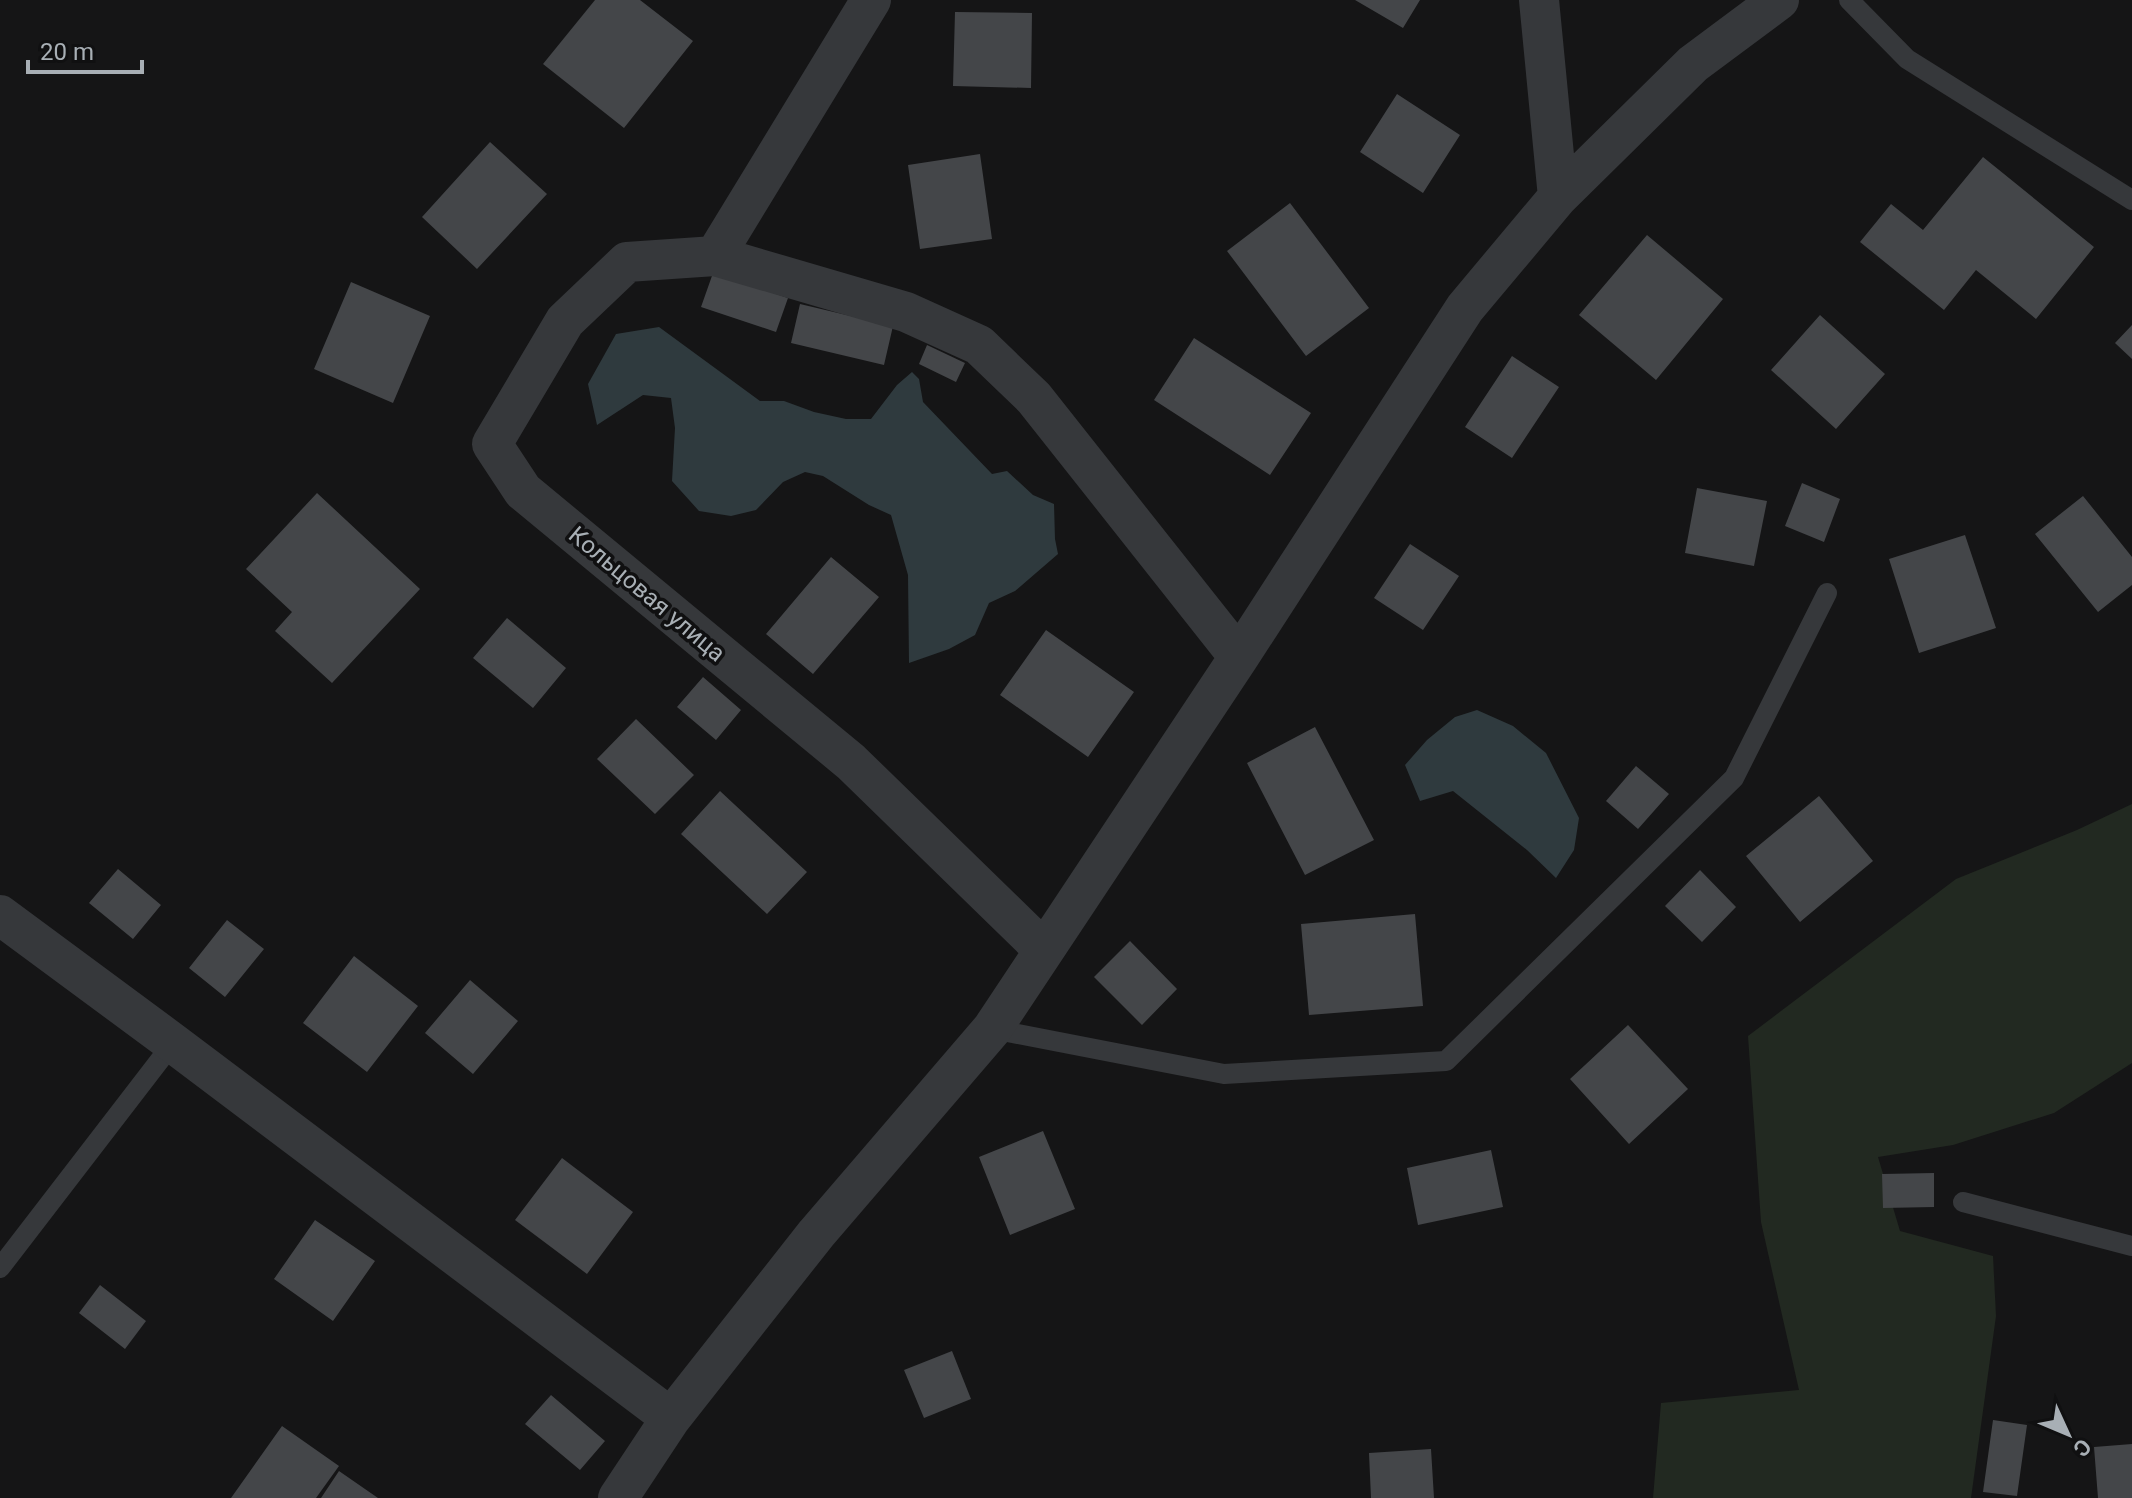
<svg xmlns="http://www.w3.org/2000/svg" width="2132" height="1498" font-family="Roboto,sans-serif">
  <rect width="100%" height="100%" fill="#151516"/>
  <path fill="#222921" d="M2132 804V1063L2054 1113 1953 1145 1878 1157 1900 1231 1993 1256 1996 1316 1971 1498H1653L1661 1403 1799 1390 1761 1222 1748 1036 1956 879 2077 830Z"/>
  <path fill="#2f3a3e" d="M659 327 760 401H784L814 412 846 419H871L897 385 912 372 919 379 923 402 992 474 1007 471 1033 495 1054 504 1055 539 1058 554 1015 591 989 603 975 635 949 649 909 663 908 575 891 515 869 505 823 476 805 472 783 482 756 510 731 516 699 511 672 481 675 428 671 398 643 395 597 425 588 384 616 334Z
    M1477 710 1513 726 1546 753 1579 818 1574 850 1556 878 1527 850 1453 791 1420 801 1405 765 1427 740 1455 717Z"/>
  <path fill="#444649" d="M595 0H640L693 41 624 128 543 64Z
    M1355 0H1420L1403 28Z
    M955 12 1032 13 1031 88 953 86Z
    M1397 94 1460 135 1423 193 1360 152Z
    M490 142 547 194 477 269 422 217Z
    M980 154 992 239 920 249 908 165Z
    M1983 157 2094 247 2036 319 1976 270 1944 310 1860 242 1891 204 1923 230Z
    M1290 203 1369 308 1306 356 1227 251Z
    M1647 235 1723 299 1656 380 1579 315Z
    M713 273 788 298 776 332 701 307Z
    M351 282 430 316 393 403 314 369Z
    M800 304 893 326 884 365 791 343Z
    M1820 315 1885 374 1836 429 1771 370Z
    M2132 325V359L2115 343Z
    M1194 338 1311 413 1270 475 1154 400Z
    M927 345 965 363 956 382 919 364Z
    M1512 356 1559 387 1512 458 1465 427Z
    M1802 483 1840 499 1824 542 1785 526Z
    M1697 488 1767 501 1754 566 1685 553Z
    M317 493 420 589 332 683 275 631 292 612 246 569Z
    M2083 496 2132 557V585L2098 612 2035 534Z
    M1965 535 1996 628 1919 653 1889 559Z
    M1410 544 1459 576 1423 630 1374 598Z
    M831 557 879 597 813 674 766 634Z
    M507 618 566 668 533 708 473 658Z
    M1046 630 1134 692 1088 757 1000 695Z
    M703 677 741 710 716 740 677 707Z
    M636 719 694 775 655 814 597 759Z
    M1315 727 1374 840 1305 875 1247 763Z
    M1636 766 1669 794 1638 829 1606 801Z
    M720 791 807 872 767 914 681 834Z
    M1819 796 1873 861 1800 922 1746 856Z
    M118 869 161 905 133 939 89 903Z
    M1700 870 1736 907 1702 942 1665 906Z
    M1415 914 1423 1006 1309 1015 1301 924Z
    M227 920 264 949 225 997 189 968Z
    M1130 941 1177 989 1142 1025 1094 977Z
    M354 956 418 1006 367 1072 303 1023Z
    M470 980 518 1021 473 1074 425 1033Z
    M1628 1025 1688 1089 1629 1144 1570 1079Z
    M1043 1131 1075 1209 1010 1235 979 1157Z
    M1491 1150 1503 1207 1418 1225 1407 1168Z
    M562 1158 633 1212 587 1274 515 1220Z
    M1934 1173V1207L1883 1208 1882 1174Z
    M315 1220 375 1261 333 1321 274 1279Z
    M100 1285 146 1321 125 1349 79 1313Z
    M952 1351 971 1399 924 1418 904 1370Z
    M551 1395 605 1441 580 1470 525 1424Z
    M1993 1420 2027 1425 2017 1496 1983 1492Z
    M282 1426 339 1466 316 1498H231Z
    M2132 1444V1498H2098L2094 1447Z
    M1431 1449 1434 1498H1371L1369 1453Z
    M339 1471 378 1498H321Z"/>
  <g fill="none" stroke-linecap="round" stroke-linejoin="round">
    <path stroke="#36383b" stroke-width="20" d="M1849 0 1907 59 2132 200
      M992 1029 1224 1074 1446 1061 1734 778 1827 593
      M1963 1202 2132 1246
      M0 1268 173 1043"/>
    <path stroke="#36383b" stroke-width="40" d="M1539 0 1558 197
      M715 256 871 0
      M0 915 173 1043 671 1418
      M1044 950 851 762 523 491 492 444 565 321 627 262 715 256 906 312 979 345 1034 398 1239 657
      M618 1498 671 1418 816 1234 992 1029 1239 657 1465 308 1558 197 1693 64 1779 0"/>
  </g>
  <g text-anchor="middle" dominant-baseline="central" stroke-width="7" stroke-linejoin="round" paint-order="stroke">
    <g font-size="24" fill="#a8afb5" stroke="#101011">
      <text transform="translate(647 594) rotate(40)">Кольцовая улица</text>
    </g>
  </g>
  <g transform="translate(2068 1434) rotate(134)" stroke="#101011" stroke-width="6" paint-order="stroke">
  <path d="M0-6L14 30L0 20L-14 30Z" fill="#a8afb5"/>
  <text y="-12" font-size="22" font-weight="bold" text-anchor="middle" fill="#a8afb5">С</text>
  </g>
  <path d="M28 60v12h114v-12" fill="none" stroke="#a8afb5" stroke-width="4"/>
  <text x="40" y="60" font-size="24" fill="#a8afb5" stroke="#101011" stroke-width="6" paint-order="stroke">20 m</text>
</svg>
